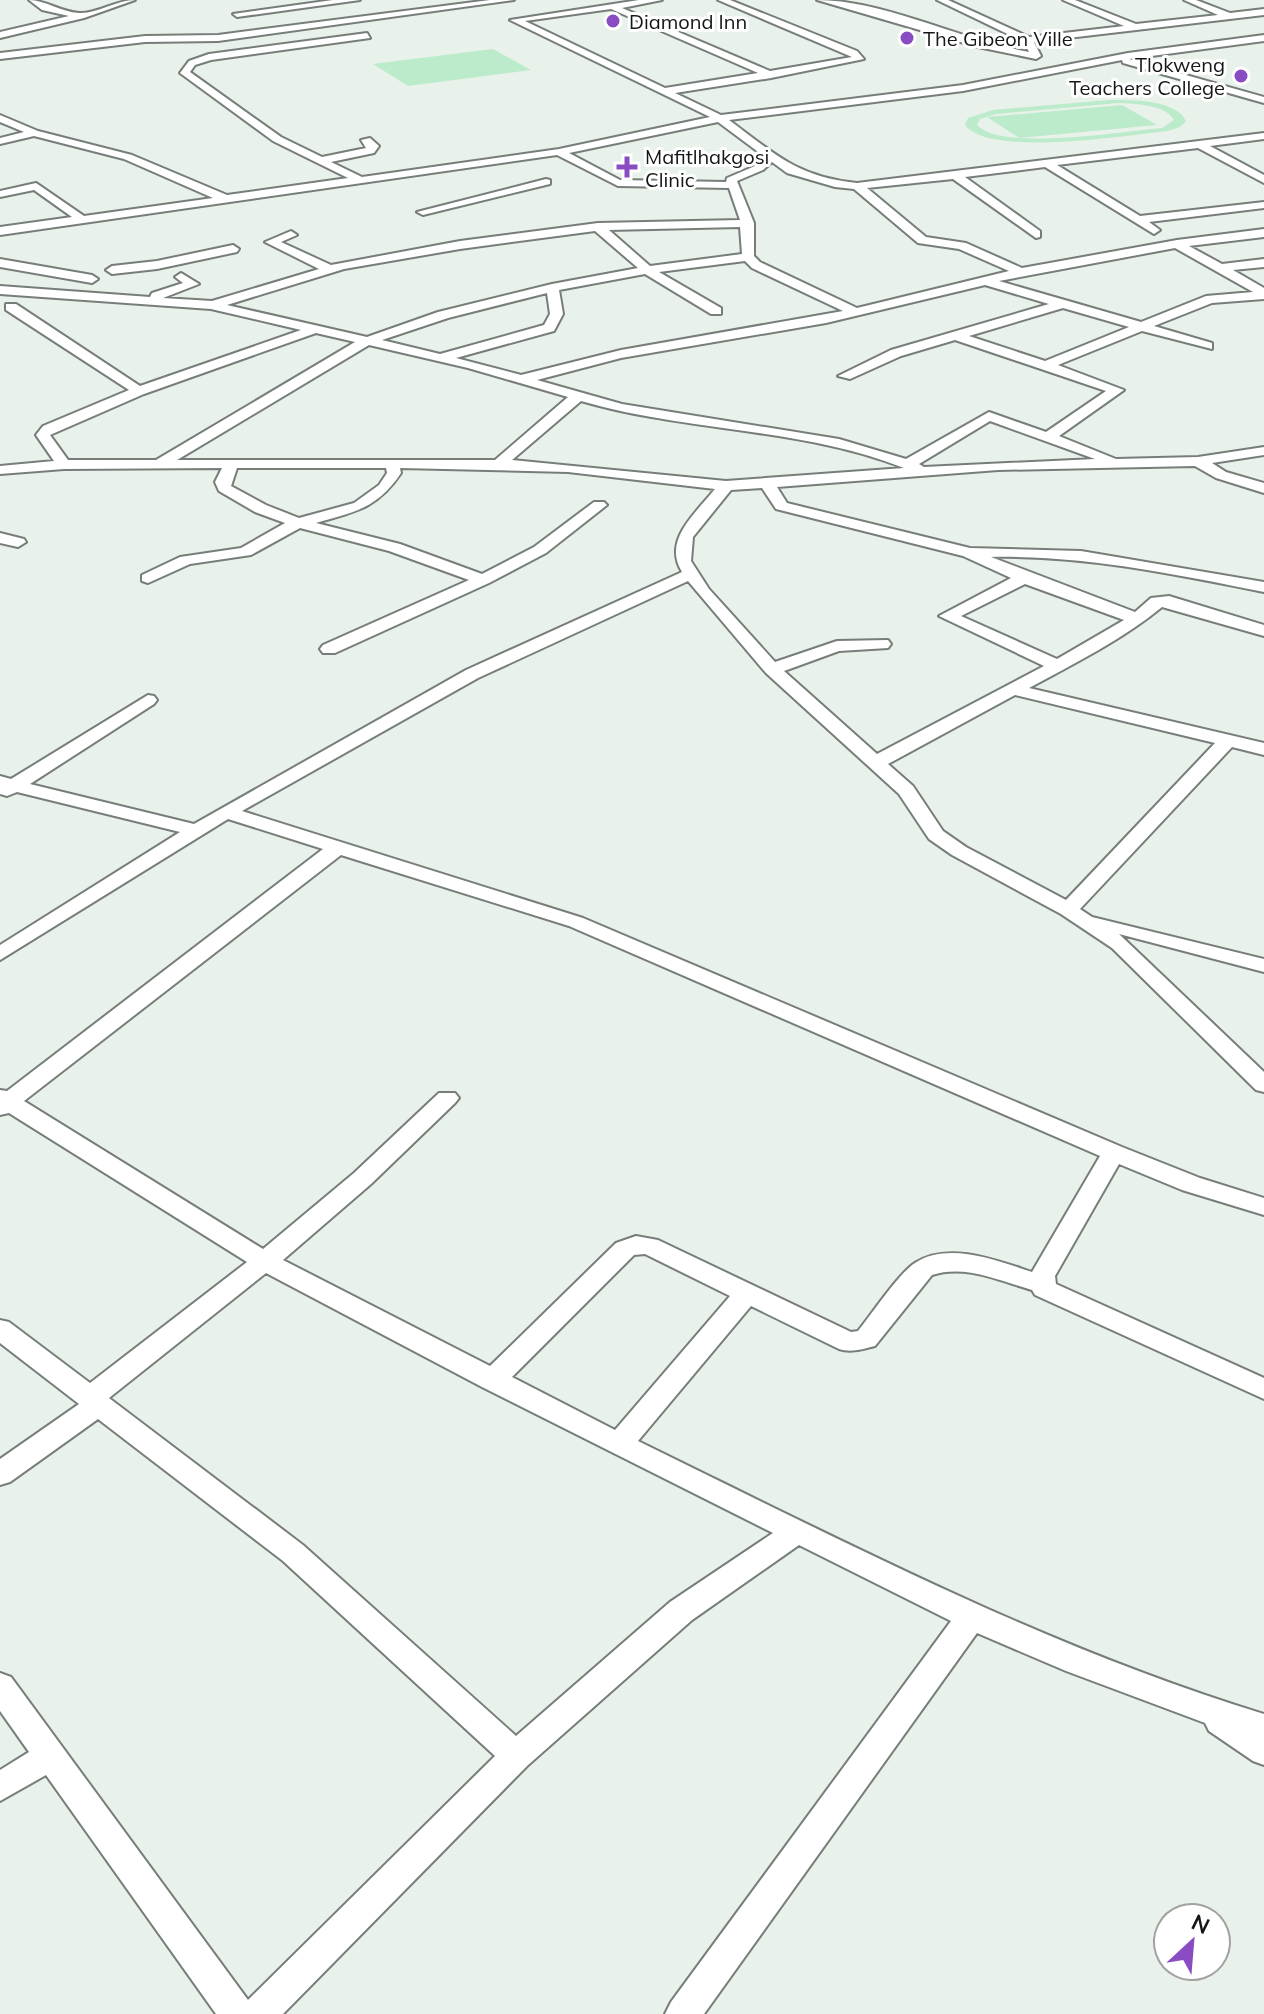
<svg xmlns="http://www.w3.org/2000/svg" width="1264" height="2014" font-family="Mulish,sans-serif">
  <rect width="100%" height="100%" fill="#e8f1ea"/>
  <path fill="#bcebcb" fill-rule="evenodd" d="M493 49 531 70 408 86 373 64Z
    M1109 100C1131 100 1175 99 1186 121L1180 127 1168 131C1127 135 991 158 965 125L968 118 993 110ZM1118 103C1135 104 1165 104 1174 120L1162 128C1124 131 1001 152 977 125L980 119 996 114Z
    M1122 105 1157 125 1019 138 987 117Z"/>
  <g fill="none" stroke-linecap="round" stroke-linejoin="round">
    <g stroke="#777e79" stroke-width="4">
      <path id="minor" d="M29 0C45 0 61 12 79 13 97 14 116 0 135 0L84 18 0 38V32L69 16 42 10Z
        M333 0H360L237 17 233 14Z
        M490 0H514L218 41 145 42 0 59V53L145 36 218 35Z
        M639 0H662L622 8 770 71 852 57 718 0H730L857 51 864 59 771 78 675 93 721 115 963 85 1128 53 1264 35V41L1129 59 1264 97V103L1123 63 1122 60 963 91 729 120C775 154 797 177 857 183L1264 133V139L1210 146 1264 175V183L1198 148 1057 165 1140 216 1264 202V208L1149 222 1160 230 1154 234 1045 167 965 177 1040 231V237L1036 238 953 179 867 188 926 237 966 243 1022 268 1177 240 1264 229V237L1189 246 1222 264 1264 259V267L1233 270 1264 288V299L1212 303 1154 326 1212 343V349L1142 331 1058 365 1124 390 1059 436 1116 459 1198 457 1264 447V455L1212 463 1226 472 1264 483V493L1216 478 1195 466 998 470 777 487 787 503 970 548 1081 551 1264 582V592C1174 574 1083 555 991 557L1135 612 1151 598 1169 596 1264 625V636L1162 607C1122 640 1075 663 1029 688L1264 743V755L1232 747 1080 909 1092 917 1264 959V972L1119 934 1264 1072V1092L1256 1090 1112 948 1061 914 952 855 929 839 899 794 766 673 688 581 478 678 242 811 583 918 1122 1147 1200 1178 1264 1198V1215L1182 1190 1119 1164 1055 1276 1056 1284 1264 1378V1399L1035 1295 1032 1290C1000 1281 965 1264 932 1275L875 1346C863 1349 851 1353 839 1349L751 1306 638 1441C843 1541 1045 1647 1264 1714V1765L1253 1761 1209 1731 1205 1723 1066 1671 977 1633 704 2014H665L671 2002 951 1621 799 1545 692 1620 527 1766 283 2014H216L46 1775 0 1801V1770L29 1752 0 1711V1673L11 1677 248 2000 495 1756 283 1561 98 1419 10 1482 0 1485V1459L79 1404 0 1343V1320L9 1322 90 1383 247 1262 9 1113 0 1115V1090L7 1091 323 849 228 819 0 960V945L180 832 17 792 7 796 0 794V776L11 779 148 695 154 696 157 700 154 704 30 784 194 824 466 670 682 572C662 540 696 513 715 489L568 472 400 468 401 473C378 508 355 512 316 523L400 544 482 574 534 547 594 502H604L607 505 546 553 489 583 335 653H323L320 649 323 645 469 580 389 551 300 528 251 555 190 564 148 583 142 581V575L180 557 241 548 285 523 255 512 219 491 215 482 222 468 64 469 0 474V466L54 461 36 435 43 426 129 390 6 310V304H16L140 386 301 330 211 309 0 294V286L150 297 152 293 183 283 175 277 181 273 199 284 163 298 212 301 319 269 265 242 291 231 297 235 281 242 331 265 460 241 598 223 740 220 729 188 618 186 557 155 0 235V227L72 217 34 190 0 197V191L36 183 84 216 213 198 124 159 34 136 0 144V138L24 132 0 122V115L38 131 132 155 227 195 348 178 273 141 180 73 189 61 209 54 367 33 370 38 211 60 195 65 190 72 281 137 322 157 366 148 361 140 370 138 379 146 374 153 331 162 362 177 559 149 710 117 510 20ZM611 9 758 73 665 88 525 21ZM718 122 765 157 755 166 727 178 726 182 620 180 569 153ZM772 162 787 173 835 187 854 189 918 243 959 249 1009 271 857 308 760 262 754 256V223L737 181 763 170ZM740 227 742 254 650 266 609 230ZM595 231 638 268 552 284 438 312 367 337 227 305 344 269 460 249ZM1175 248 1253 292 1206 296 1141 322 999 281ZM745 261 752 268 843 311 621 350 521 375 456 358 554 331 563 314 559 290 645 274 711 314H721V308L659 272ZM985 285 1049 304 891 350 838 376 850 379 901 356 955 340 1106 391 1046 432 989 412 906 459 839 439 622 404 537 380 621 358 826 323ZM547 293 550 314 544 325 440 354 382 340 448 318ZM1063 308 1129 327 1045 361 969 336ZM316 333 355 342 156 460H68L50 435 144 394ZM369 345 468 368 568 397 495 460H177ZM581 401C686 432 801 427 904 468L726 481 512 460ZM990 421 1095 459 924 467 919 464ZM237 468H386L387 473 379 485 354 503 299 518 266 505 231 486ZM762 488 776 509 963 556 1011 578 939 616 1044 666 877 754 784 671 839 651 888 648 891 644 888 640 837 641 775 662 709 589 691 561 693 537 731 490ZM1025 584 1124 620 1057 659 961 616ZM1015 695 1215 743 1066 900 966 847 943 831 913 786 888 764ZM341 855 569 926 1100 1156 1032 1272C998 1261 948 1241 915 1263 900 1272 871 1315 858 1331L851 1332 658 1240 636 1236 616 1243 490 1366 283 1260 371 1184 455 1103 459 1098 455 1093H439L354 1173 263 1249 24 1101ZM645 1254 730 1296 615 1430 512 1377 634 1255ZM266 1273 482 1387 773 1533 670 1602 516 1736 303 1545 109 1398Z
        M817 0C884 0 960 40 1029 52L1024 42 937 0H948L1029 37 1124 26 1063 0H1075L1136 24 1218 15 1184 0H1196L1230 13 1264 9V15L1034 42 1041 56 1036 59 978 47Z
        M546 179 550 180V184L423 215 417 212Z
        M233 245 239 249 237 252 157 269 112 274 106 270 112 266 157 261Z
        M0 259 92 275 98 279 92 283 0 267Z
        M0 533 24 539 26 542 18 547 0 543Z"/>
    </g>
    <use href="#minor" fill="#fff" fill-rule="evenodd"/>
  </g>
  <g fill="#894cc2" stroke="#fff" stroke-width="3">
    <circle cx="613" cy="21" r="8"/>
    <circle cx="907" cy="38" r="8"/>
    <circle cx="1241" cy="76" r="8"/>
    <path d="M623 155h8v8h8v8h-8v8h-8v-8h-8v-8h8z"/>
  </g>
  <g text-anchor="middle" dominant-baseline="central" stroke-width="6" stroke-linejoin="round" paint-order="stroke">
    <g font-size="20" fill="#141715" stroke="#fff" text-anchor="start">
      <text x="629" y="21">Diamond Inn</text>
      <text x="923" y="38">The Gibeon Ville</text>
      <text x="1225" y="64" text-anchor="end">Tlokweng<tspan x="1225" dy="23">Teachers College</tspan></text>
      <text x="645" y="156">Mafitlhakgosi<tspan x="645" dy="23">Clinic</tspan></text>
    </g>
  </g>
  <g transform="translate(1192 1942) rotate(26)"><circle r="38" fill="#ffffff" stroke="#a1a2a1" stroke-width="2"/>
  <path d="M0-6L14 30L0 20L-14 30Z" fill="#894cc2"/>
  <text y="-12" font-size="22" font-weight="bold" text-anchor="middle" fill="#141715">N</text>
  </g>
</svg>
